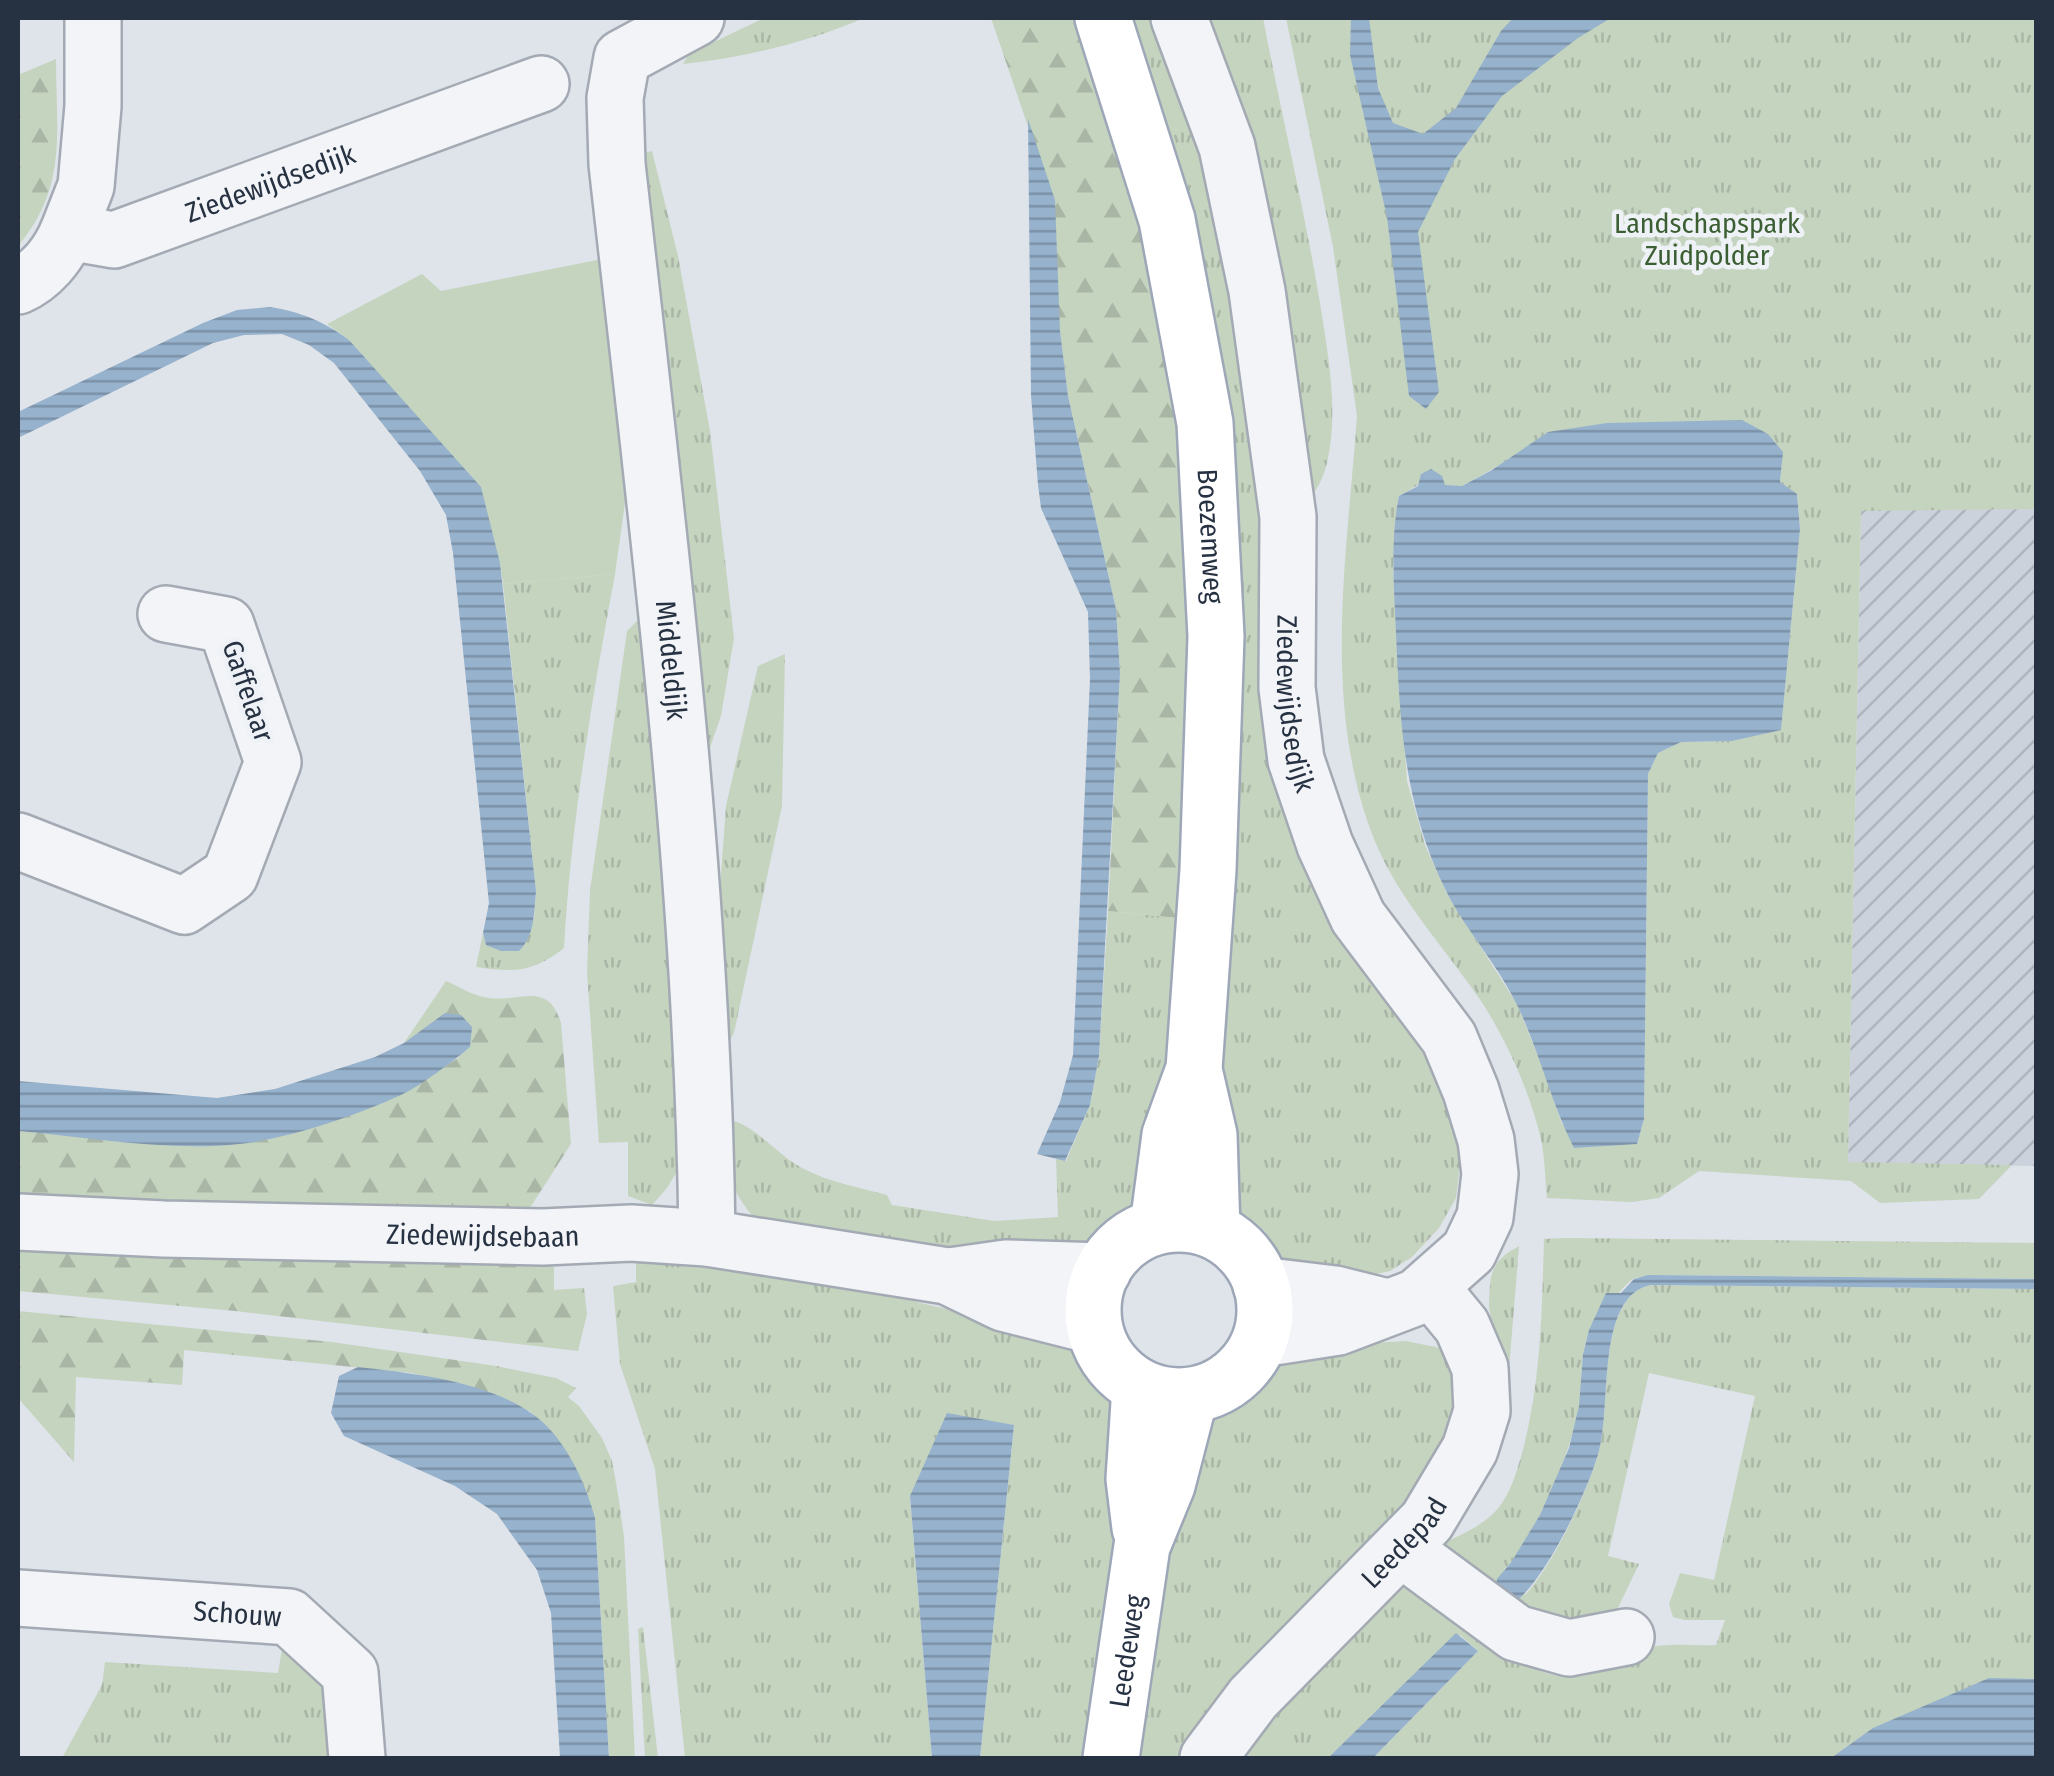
<svg xmlns="http://www.w3.org/2000/svg" width="2054" height="1776" font-family="'Fira Sans Condensed',sans-serif">
  <defs>
    <pattern id="industrial-furrows" width="10" height="10" patternUnits="userSpaceOnUse" patternTransform="scale(2.5)"><rect width="10" height="10" fill="#ccd2dc"/><path d="M-1 1l2-2M0 10L10 0M9 11l2-2" fill="none" stroke="#afb5be"/></pattern>
    <pattern id="grass-tufts" width="24" height="20" patternUnits="userSpaceOnUse" patternTransform="scale(2.5)"><rect width="24" height="20" fill="#c5d4bf"/><path d="M3 7l-1-3M5 7V3M7 7l1-3M15 17l-1-3M17 17v-4M19 17l1-3" fill="none" stroke="#a9b6a5"/></pattern>
    <pattern id="forest-firs" width="22" height="20" patternUnits="userSpaceOnUse" patternTransform="scale(2.5)"><rect width="22" height="20" fill="#c5d4bf"/><path d="M5 1l3.5 6h-7zM16 11l3.5 6h-7z" fill="#a9b6a5"/></pattern>
    <pattern id="water-rules" width="6" height="5" patternUnits="userSpaceOnUse" patternTransform="scale(2.5)"><rect width="6" height="5" fill="#96b2cd"/><path d="M0 2.5h6" fill="none" stroke="#7a91a8"/></pattern>
  </defs>
  <rect width="100%" height="100%" fill="#dfe3ea"/>
  <path fill="url(#industrial-furrows)" d="M2036 509V1166L1848 1163 1861 510Z"/>
  <path fill="url(#grass-tufts)" fill-rule="evenodd" d="M764 18H864C806 43 746 57 683 64L689 54Z
    M1127 18H1155L1178 82 1217 217 1249 374 1315 888 1438 1074 1461 1158 1456 1198 1439 1228 1412 1257 1390 1271 1354 1279 1273 1260 1233 1212Z
    M1200 18H1263C1281 113 1304 207 1320 303 1328 355 1339 410 1327 463 1323 479 1317 490 1306 503Z
    M1286 18H2036V509L1861 511 1848 1162 2012 1165 1979 1199 1880 1203 1851 1181 1699 1171 1659 1198 1632 1202 1547 1198C1545 1180 1545 1162 1542 1144 1532 1097 1509 1045 1483 1004 1446 949 1399 901 1374 839 1321 704 1347 557 1357 416L1333 247ZM1505 462 1782 463 1780 483 1797 494 1800 529 1781 729 1732 741 1681 742 1658 753 1648 774 1644 1119 1637 1144 1562 1124 1547 1078 1517 1004 1447 894 1425 845 1407 781 1393 567 1399 496 1418 485 1462 486Z
    M652 151 678 256 710 431 734 638 721 716 705 762 648 282 644 153Z
    M615 574C592 698 571 823 564 948 534 972 514 973 476 967L483 933 486 945 534 920 536 891 503 584Z
    M641 617 684 1063 679 1168 667 1188 652 1205 628 1196V1142L599 1143 587 972 590 891 627 631Z
    M785 654 782 806 734 1033 729 1042 723 1041 715 955 726 806 758 666Z
    M1108 911 1178 918 1170 1065 1147 1187 1131 1216 1097 1242 1058 1256 932 1249 756 1220C735 1197 709 1151 733 1121 753 1125 778 1154 797 1165 823 1181 858 1187 887 1195L892 1205 994 1221 1058 1217 1056 1158 1066 1161 1090 1105 1099 1056Z
    M1565 1238 2036 1243V1279L1648 1275C1647 1276 1634 1278 1633 1279 1625 1283 1593 1324 1589 1332 1579 1356 1583 1384 1579 1409 1570 1452 1536 1541 1504 1569L1525 1595C1553 1565 1588 1491 1599 1451 1612 1408 1595 1296 1651 1285L2036 1289V1758H1373L1478 1651 1460 1635 1328 1758H1229L1394 1582 1405 1583C1450 1615 1528 1687 1584 1676 1605 1672 1620 1657 1639 1650 1662 1642 1692 1646 1716 1645L1725 1620H1685L1673 1617 1669 1604 1680 1573 1714 1580 1755 1396 1649 1373 1608 1556 1639 1564 1616 1612 1557 1630 1439 1545C1461 1535 1488 1524 1502 1503 1513 1487 1519 1464 1524 1446 1541 1377 1542 1310 1544 1239Z
    M1519 1246 1506 1406 1489 1307C1490 1275 1489 1262 1519 1246Z
    M636 1262 808 1277 1055 1334 1064 1336 1114 1381 1125 1451 1098 1758H980L1014 1426 910 1497 932 1758H685L655 1469 620 1364 613 1286 636 1282Z
    M1406 1341 1455 1351 1468 1433 1239 1683 1196 1758H1135L1165 1553 1213 1415 1245 1397 1278 1365 1295 1355 1351 1344Z
    M496 1366 556 1378 576 1388 568 1397 579 1406 602 1438 612 1461 618 1494 624 1537 635 1758H609L595 1518 531 1412 488 1393Z
    M643 1627 658 1758H645L638 1629Z
    M284 1638 333 1684 334 1758H62L102 1685 105 1662 278 1673Z"/>
  <path fill="url(#forest-firs)" d="M991 18H1075C1105 101 1133 186 1153 273 1176 381 1188 495 1190 605 1193 709 1184 814 1178 918L1108 911 1120 673 1116 609 1068 396 1037 153Z
    M56 59C56 132 68 187 18 246V75Z
    M446 981C458 986 472 995 484 997 518 1005 547 978 561 1023L571 1144 526 1214 155 1208 18 1195V1131L182 1146 241 1144 290 1133 405 1093 459 1057 425 1029 404 1043Z
    M18 1243 186 1257 554 1261V1290L584 1288 587 1314 578 1351 235 1311 18 1291Z
    M18 1311 332 1342 496 1366 488 1393 412 1373 184 1350 182 1385 76 1377 74 1462 18 1398Z"/>
  <path fill="#c5d4bf" d="M602 259 628 481 615 574 503 584 500 563 349 340 327 324 422 274 441 291Z"/>
  <path fill="url(#water-rules)" d="M1351 18H1369L1378 88 1393 123 1423 134 1456 108 1501 31 1513 18H1611L1578 38 1502 96 1455 159 1418 232 1439 392 1426 409 1409 396 1387 217 1350 55Z
    M1028 119 1055 200 1060 331 1068 396 1116 609 1120 673 1099 1056 1090 1105 1065 1161 1037 1154 1060 1102 1073 1055 1090 679 1088 612 1041 508 1038 485 1031 395Z
    M270 307C301 312 323 321 349 340L481 487 500 563 536 891C534 913 535 935 519 951H501L486 945 483 933 489 903 453 553 446 515 420 471 334 363 309 345 282 334 244 335 213 343 18 438V412L203 323 237 310Z
    M1742 420 1768 434 1783 452 1780 482 1797 494 1800 529 1781 730 1732 741 1681 742 1658 753 1648 774 1644 1119 1637 1144 1574 1148C1551 1103 1540 1053 1518 1007 1499 966 1466 931 1446 891 1404 806 1400 725 1396 632 1394 587 1390 540 1399 496L1418 486 1421 474 1431 469 1442 476 1445 485 1462 486 1492 470 1548 432 1607 423Z
    M445 1013 461 1015 472 1027 470 1047C455 1060 419 1087 401 1095 355 1116 290 1138 240 1144 167 1152 90 1137 18 1131V1081L217 1098 275 1089 375 1057 404 1043Z
    M1648 1275 2036 1279V1289L1651 1285C1595 1296 1612 1407 1599 1451 1588 1491 1546 1580 1513 1604L1495 1588 1497 1579 1512 1561 1540 1515 1569 1448 1579 1406 1583 1354 1589 1330 1606 1293H1621L1634 1279Z
    M358 1367C412 1373 485 1381 531 1413 564 1435 585 1481 595 1518L609 1758H560L551 1613 537 1570 497 1514 455 1486 344 1436 331 1413 339 1376Z
    M947 1413 1014 1425 980 1758H932L910 1496Z
    M1456 1633 1478 1651 1373 1758H1328Z
    M1989 1678 2036 1679V1758H1831L1873 1728Z"/>
  <g fill="none" stroke-linecap="round" stroke-linejoin="round">
    <g stroke="#a4aab4" stroke-width="60">
      <g id="minor">
        <path id="s1" d="M696 18 622 58 615 98 617 164C657 521 703 879 707 1238"/>
        <path id="s2" d="M1179 18 1227 147 1257 291 1288 517 1287 688 1296 760 1325 845 1358 917 1449 1038 1471 1091 1486 1140 1490 1174 1485 1217 1469 1251 1417 1297 1338 1327 1261 1339"/>
        <path d="M68 232 86 186 93 106V18"/>
        <path id="s3" d="M18 286C41 276 58 255 68 232L114 240 541 84"/>
        <path d="M18 841 184 906 230 875 273 762 226 625 166 614"/>
        <path id="s4" d="M18 1222 164 1229 543 1237 631 1233 707 1238 947 1276 1003 1303 1094 1326"/>
        <path d="M950 1276 1006 1268 1103 1271"/>
        <path d="M1261 1285 1335 1294 1387 1307"/>
        <path d="M1402 1549 1516 1633 1569 1648 1626 1637"/>
        <path id="s5" d="M18 1598 289 1617 350 1673 357 1758"/>
        <path id="s6" d="M1208 1758 1253 1698 1427 1521 1470 1449 1482 1411 1480 1368 1462 1326 1430 1287"/>
      </g>
    </g>
    <g stroke="#9da7b7" stroke-width="60">
      <g id="major">
        <path id="s7" d="M1103 18 1167 220 1205 423 1216 636 1208 870 1194 1069 1170 1135 1158 1226"/>
        <path d="M1194 1070 1209 1135 1212 1230"/>
        <circle cx="1179" cy="1310" r="86"/>
        <path d="M1140 1528 1134 1479 1140 1387"/>
        <path id="s8" d="M1111 1758 1142 1546 1167 1485 1190 1396"/>
      </g>
    </g>
    <use href="#minor" stroke="#f2f4f7" stroke-width="55"/>
    <use href="#major" stroke="#fff" stroke-width="55"/>
  </g>
  <g text-anchor="middle" dominant-baseline="central" stroke-width="9" stroke-linejoin="round" paint-order="stroke">
    <g font-size="28" fill="#263142" stroke="#eef2f7">
      <text stroke="none"><textPath href="#s3" startOffset="288">Ziedewijdsedijk</textPath></text>
      <text stroke="none"><textPath href="#s7" startOffset="532">Boezemweg</textPath></text>
      <text stroke="none"><textPath href="#s1" startOffset="690">Middeldijk</textPath></text>
      <text transform="translate(248 691) rotate(71)">Gaffelaar</text>
      <text stroke="none"><textPath href="#s2" startOffset="700">Ziedewijdsedijk</textPath></text>
      <text stroke="none"><textPath href="#s4" startOffset="465">Ziedewijdsebaan</textPath></text>
      <text stroke="none"><textPath href="#s6" startOffset="292">Leedepad</textPath></text>
      <text stroke="none"><textPath href="#s5" startOffset="220">Schouw</textPath></text>
      <text stroke="none"><textPath href="#s8" startOffset="108">Leedeweg</textPath></text>
    </g>
    <g font-size="28" fill="#3b5f32" stroke="#eef2f7">
      <text x="1707" y="223">Landschapspark<tspan x="1707" dy="32">Zuidpolder</tspan></text>
    </g>
  </g>
  <rect width="2054" height="1776" fill="none" stroke="#263142" stroke-width="40"/>
</svg>
